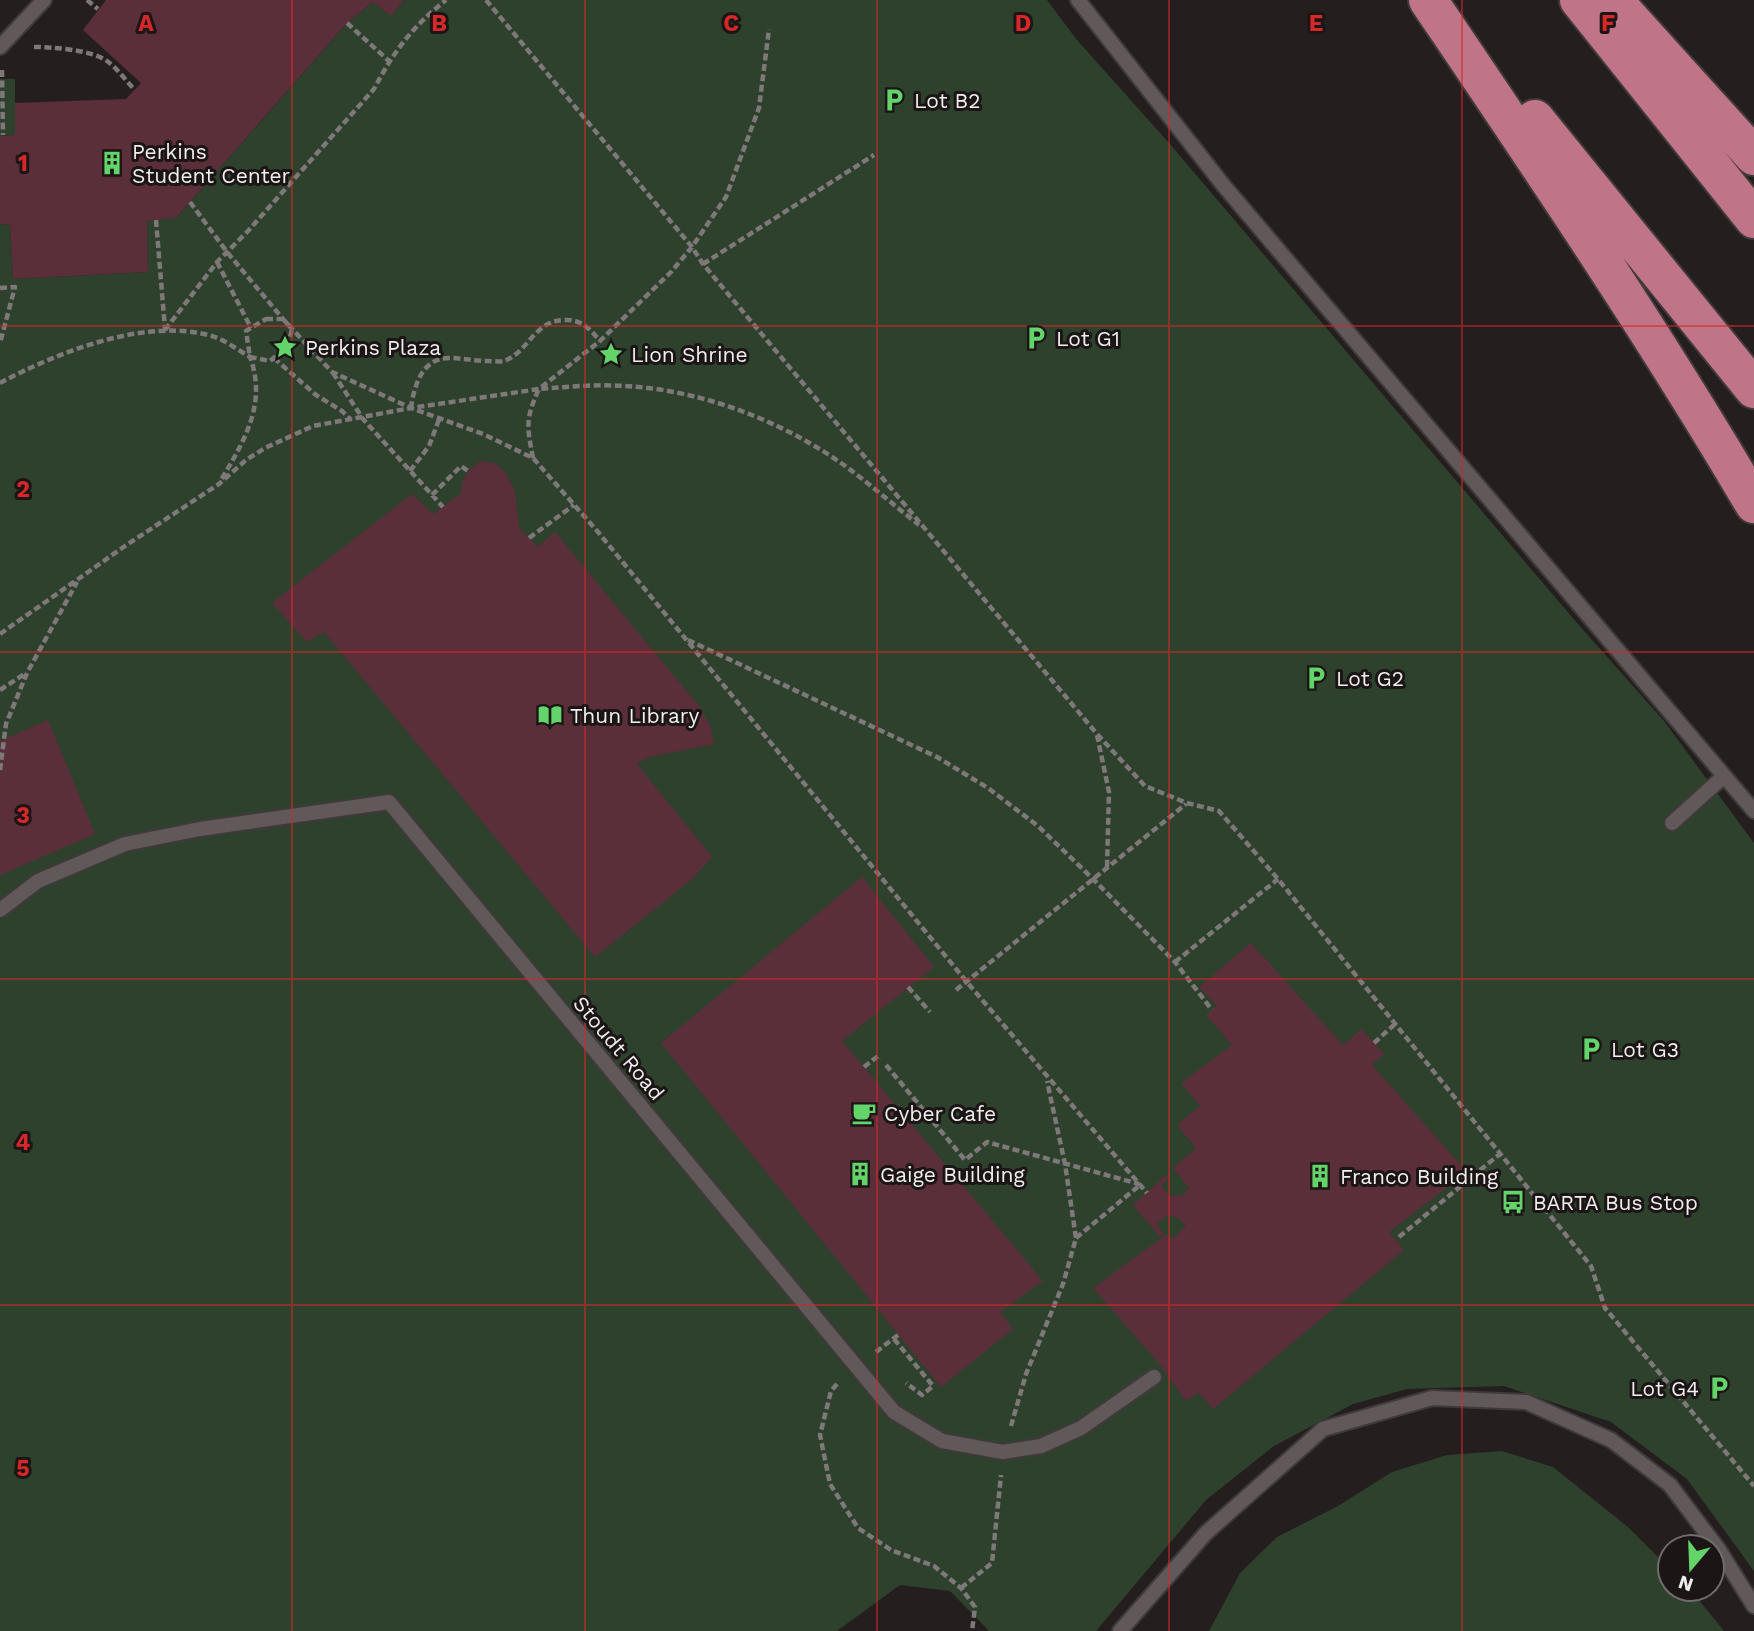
<svg xmlns="http://www.w3.org/2000/svg" width="1754" height="1631" font-family="'Work Sans',sans-serif">
  <rect width="100%" height="100%" fill="#251e1f"/>
  <path fill="#2d412d" d="M404 0H1047L1077 40 1169 143 1577 623 1664 721 1754 843V1571L1687 1479 1611 1422 1504 1386 1407 1389 1353 1404 1274 1446 1206 1500 1096 1631H989L950 1591 900 1585 837 1631H0V224L10 225 13 279 148 272 147 221 177 217 347 23 373 2 391 15Z
    M0 79H15V135L0 136Z
    M1502 1451 1553 1467 1628 1527 1670 1569V1589H1690L1724 1631H1209L1240 1573 1277 1537 1338 1506 1392 1472 1447 1455Z"/>
  <path fill="#5b2f3a" d="M106 0H404L391 16 373 2 347 23 176 218 147 221 148 272 13 279 10 225 0 224V136L15 135V103L126 99 141 83 83 30Z
    M480 461 495 463 505 472 515 491 519 528 538 547 555 532 699 706 710 725 714 744 649 757 637 764 712 857 691 880 595 957 324 632 307 642 272 603 412 494 433 514 461 493 462 483 468 471Z
    M48 720 95 834 0 875V741Z
    M862 877 934 967 842 1041 1043 1281 1000 1312 1013 1329 941 1387 661 1043Z
    M1251 943 1343 1045 1362 1029 1384 1054 1372 1065 1467 1172 1389 1232 1404 1250 1213 1409 1199 1393 1186 1401 1161 1366 1093 1288 1167 1234 1172 1239 1186 1226 1177 1217 1167 1216 1156 1224 1164 1234 1160 1237 1133 1205 1166 1175 1169 1178 1161 1185 1169 1196H1181L1189 1188 1173 1168 1196 1148 1177 1125 1200 1106 1181 1083 1232 1045 1206 1015 1217 1006 1199 987Z"/>
  <g fill="none" stroke-linecap="round" stroke-linejoin="round">
    <g stroke="#403a3b" stroke-width="18">
      <path id="service" d="M1078 0 1224 186 1754 811
        M0 47 44 0
        M1672 823 1724 776
        M0 910 38 881 125 844 200 829 389 802 894 1412 942 1441 1003 1452 1041 1446 1081 1428 1154 1377
        M1120 1631 1206 1533 1323 1429 1432 1398 1526 1402 1611 1440 1670 1485 1719 1550 1754 1606"/>
    </g>
    <g stroke="#403a3b" stroke-width="42">
      <path id="motorway" d="M1428 0C1540 166 1653 332 1754 504
        M1579 0 1754 219
        M1613 0 1754 156
        M1535 119 1754 389"/>
    </g>
    <path stroke="#7e7879" stroke-width="4.5" stroke-dasharray="7 3.5" stroke-linecap="butt" d="M87 0 98 9
      M486 0 692 247 703 264 1097 734 1145 786 1187 803 1219 811 1278 879 1591 1266 1605 1308 1754 1486
      M347 23 389 61
      M34 47C53 47 92 50 107 61 117 68 126 81 135 90
      M2 70 3 135
      M190 202 227 252 283 319 332 372 411 408 539 389 600 341 671 272 692 247 726 197 759 108 769 29
      M156 220 165 329
      M217 262 251 328
      M703 264 874 155
      M0 288 15 287 0 343
      M266 319H283L292 329C289 345 282 351 270 361L250 357 246 331Z
      M165 330 217 262 248 231 374 89C394 51 412 27 446 0
      M274 358 316 395 342 411 351 420
      M333 373 363 419 443 507
      M0 383C58 352 146 317 212 336 225 340 238 350 250 357 267 403 245 440 221 480
      M411 408C414 386 422 358 449 358 462 358 474 361 487 361 492 361 499 362 504 361 529 352 534 320 565 320 581 319 590 329 600 341
      M533 458C527 427 525 419 539 389 567 387 596 384 625 386 703 390 785 422 848 468 872 486 895 506 919 525
      M410 471 429 446 440 417
      M432 495 461 466 468 471
      M529 538 574 505
      M0 634 125 546 219 484 246 460 265 448 313 426 411 408 483 434 533 458 598 532 966 981 1147 1193
      M688 640 937 757 988 788 1038 826 1092 878 1175 962 1212 1010
      M0 690 26 673
      M1097 735 1109 792 1107 867
      M0 770 6 724 27 673 77 582
      M1175 962 1278 879
      M908 987 930 1012
      M956 990 1186 804
      M1374 1043 1395 1024
      M886 1065 965 1160 987 1142 1139 1184
      M864 1067 878 1056
      M1399 1237 1501 1153
      M1076 1238 1140 1185
      M894 1339 933 1386 922 1395 906 1383
      M876 1352 898 1335
      M837 1384 831 1391 820 1435 830 1484 858 1528 891 1550 934 1566 961 1588 975 1607 972 1631
      M1011 1426 1026 1374 1063 1284 1076 1238 1065 1164 1047 1081
      M961 1588 992 1563 1001 1475"/>
    <use href="#service" stroke="#61585a" stroke-width="14"/>
    <use href="#motorway" stroke="#c07487" stroke-width="38"/>
  </g>
  <path fill="none" stroke="#d62828" stroke-width="2" stroke-opacity="0.55" d="M292 0V1631M585 0V1631M877 0V1631M1169 0V1631M1462 0V1631M0 326H1754M0 652H1754M0 979H1754M0 1305H1754"/>
  <defs>
    <g id="parking-bare" transform="scale(1.89)"><path d="M-3.5-5.5H1a3.5 3.5 0 0 1 0 7H-1V5.5H-3.5ZM-1-3.4V-.6H.8a1.4 1.4 0 0 0 0-2.8Z" fill="#63d469" stroke="#1b1516" stroke-width="2.5" paint-order="stroke"/></g>
    <g id="building-bare" transform="scale(1.89)"><path d="M-4-6H4V6H1V3H-1V6H-4ZM-2.5-4.3h1.7v1.8h-1.7ZM.8-4.3h1.7v1.8H.8ZM-2.5-1h1.7V.8h-1.7ZM.8-1h1.7V.8H.8Z" fill="#63d469" stroke="#1b1516" stroke-width="2.5" paint-order="stroke"/></g>
    <g id="sight-bare" transform="scale(1.89)"><path d="M0-6L1.8-2.2L6-1.7L2.9 1.2L3.7 5.4L0 3.3L-3.7 5.4L-2.9 1.2L-6-1.7L-1.8-2.2Z" fill="#63d469" stroke="#1b1516" stroke-width="2.5" paint-order="stroke"/></g>
    <g id="library-bare" transform="scale(1.89)"><path d="M-6-4Q-3-5.5-.7-3.5V5Q-3 3-6 4ZM6-4Q3-5.5 .7-3.5V5Q3 3 6 4Z" fill="#63d469" stroke="#1b1516" stroke-width="2.5" paint-order="stroke"/></g>
    <g id="cafe-bare" transform="scale(1.89)"><path d="M-5.5-4.5H6V0H3Q3 3.5 0 3.5H-2.5Q-5.5 3.5-5.5 0ZM3-3.2v2h1.7v-2ZM-6 4.5H4V6H-6Z" fill="#63d469" stroke="#1b1516" stroke-width="2.5" paint-order="stroke"/></g>
    <g id="bus-bare" transform="scale(1.89)"><path d="M-5-6H5V4H4V6H2V4H-2V6H-4V4H-5ZM-3.5-4V0h7V-4ZM-3.5 1.2v1.5H-2V1.2ZM2 1.2v1.5H3.5V1.2Z" fill="#63d469" stroke="#1b1516" stroke-width="2.5" paint-order="stroke"/></g>
  </defs>
  <g fill-rule="evenodd">
    <use href="#parking-bare" x="894" y="100"/>
    <use href="#building-bare" x="112" y="163"/>
    <use href="#parking-bare" x="1036" y="338"/>
    <use href="#sight-bare" x="285" y="347"/>
    <use href="#sight-bare" x="611" y="354"/>
    <use href="#parking-bare" x="1316" y="678"/>
    <use href="#library-bare" x="550" y="715"/>
    <use href="#parking-bare" x="1591" y="1049"/>
    <use href="#cafe-bare" x="864" y="1113"/>
    <use href="#building-bare" x="860" y="1174"/>
    <use href="#building-bare" x="1320" y="1176"/>
    <use href="#bus-bare" x="1513" y="1202"/>
    <use href="#parking-bare" x="1719" y="1388"/>
  </g>
  <g text-anchor="middle" dominant-baseline="central" stroke-width="6" stroke-linejoin="round" paint-order="stroke">
    <g font-size="21" fill="#f2edee" stroke="#1b1516" text-anchor="start">
      <text x="914" y="100">Lot B2</text>
      <text x="132" y="151">Perkins<tspan x="132" dy="24">Student Center</tspan></text>
      <text x="1056" y="338">Lot G1</text>
      <text x="305" y="347">Perkins Plaza</text>
      <text x="631" y="354">Lion Shrine</text>
      <text x="1336" y="678">Lot G2</text>
      <text x="570" y="715">Thun Library</text>
      <text x="1611" y="1049">Lot G3</text>
      <text x="884" y="1113">Cyber Cafe</text>
      <text x="880" y="1174">Gaige Building</text>
      <text x="1340" y="1176">Franco Building</text>
      <text x="1533" y="1202">BARTA Bus Stop</text>
      <text x="1699" y="1388" text-anchor="end">Lot G4</text>
    </g>
    <g font-size="21" fill="#f2edee" stroke="#1b1516">
      <text transform="translate(619 1048) rotate(50)">Stoudt Road</text>
    </g>
  </g>
  <g font-size="23" text-anchor="middle" font-weight="bold" fill="#d62828" stroke="#1b1516" stroke-width="6" stroke-linejoin="round" paint-order="stroke">
    <text x="146" y="31">A</text>
    <text x="439" y="31">B</text>
    <text x="731" y="31">C</text>
    <text x="1023" y="31">D</text>
    <text x="1316" y="31">E</text>
    <text x="1608" y="31">F</text>
    <text x="23" y="171">1</text>
    <text x="23" y="497">2</text>
    <text x="23" y="823">3</text>
    <text x="23" y="1150">4</text>
    <text x="23" y="1476">5</text>
  </g>
  <g transform="translate(1691 1568) rotate(199)"><circle r="33" fill="#1b1516" stroke="#716b6c" stroke-width="2"/>
  <path d="M0-5L12 26L0 18L-12 26Z" fill="#63d469"/>
  <text y="-10" font-size="19" font-weight="bold" text-anchor="middle" fill="#f2edee">N</text>
  </g>
</svg>
